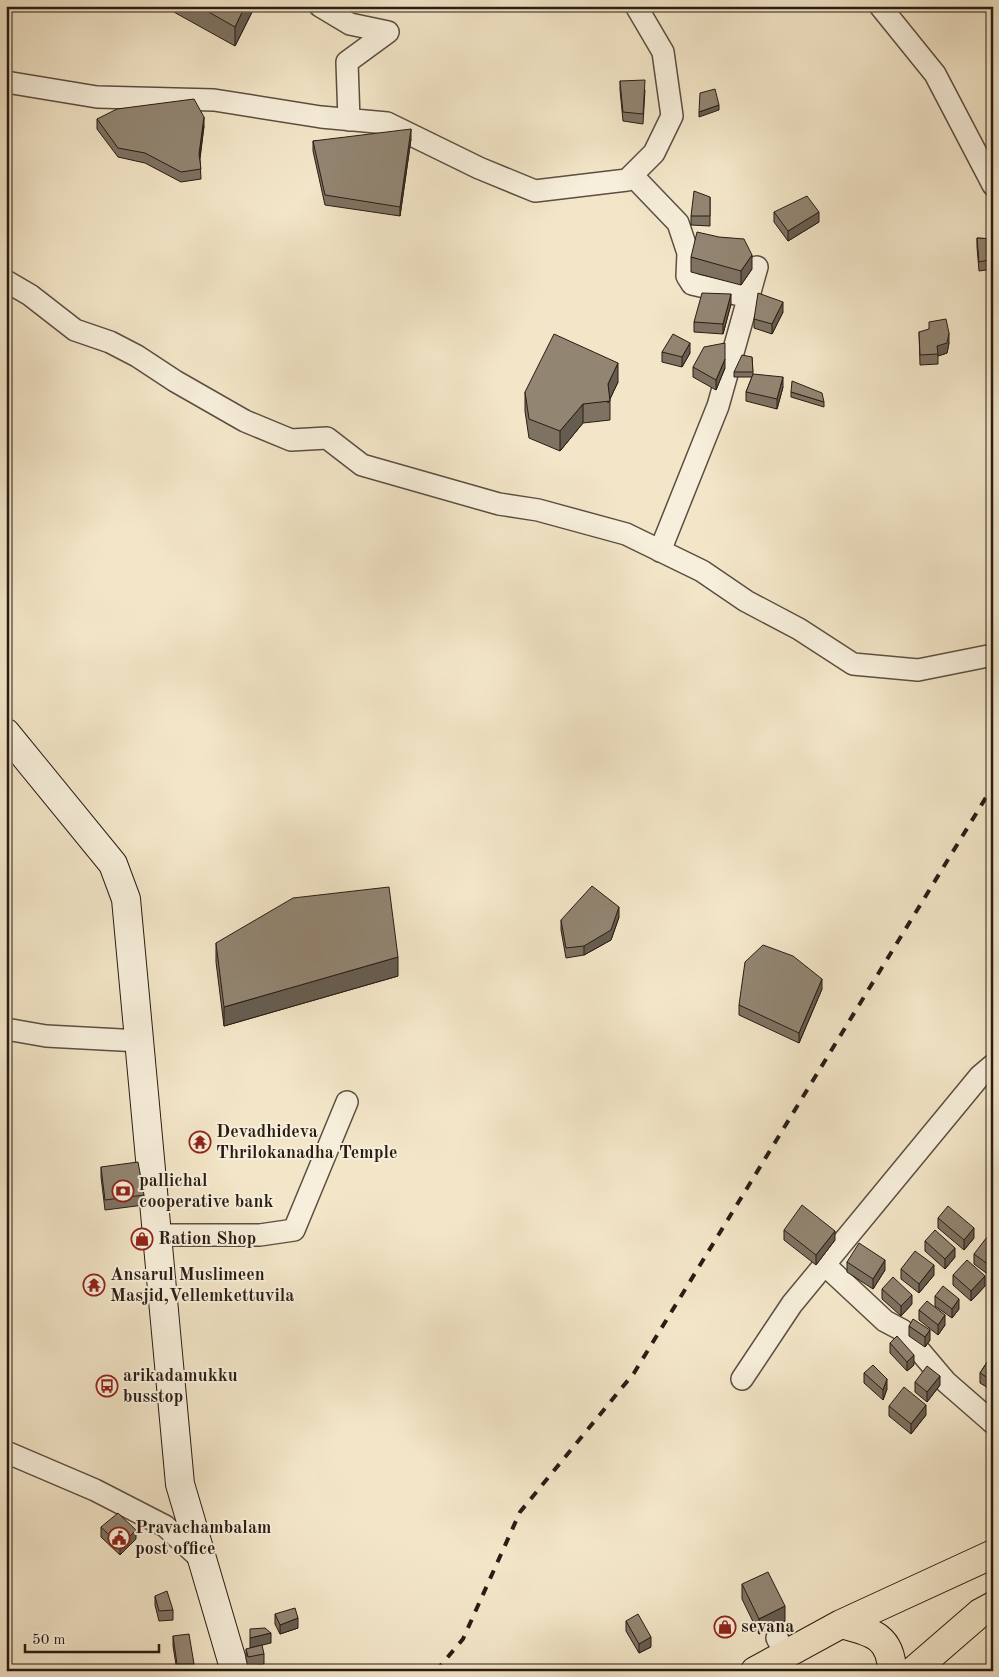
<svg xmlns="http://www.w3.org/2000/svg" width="999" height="1677" font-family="'Old Standard TT',serif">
  <rect width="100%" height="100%" fill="#f3e6c8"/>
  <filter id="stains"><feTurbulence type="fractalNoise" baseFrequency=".004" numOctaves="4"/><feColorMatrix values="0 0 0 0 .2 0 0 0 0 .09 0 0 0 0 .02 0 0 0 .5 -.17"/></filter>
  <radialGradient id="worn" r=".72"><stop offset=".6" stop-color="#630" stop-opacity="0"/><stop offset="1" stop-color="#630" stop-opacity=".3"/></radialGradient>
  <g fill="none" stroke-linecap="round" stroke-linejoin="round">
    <g stroke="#5c4e41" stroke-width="24">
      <path id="street" d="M320 6 350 24 388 32 347 62 349 120
        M880 6 935 74 993 185
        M6 82 97 97 214 100 321 117 387 123 479 168 535 191 627 180 654 153 672 116 663 52 636 6
        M632 175 678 223 688 253 687 276 692 284 749 297
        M6 281 30 295 75 330 110 342 137 356 175 381 245 421 291 440 327 438 362 465 499 504 538 510 626 534 702 571 746 601 799 629 853 664 918 670 993 655
        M660 551 718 406 757 267
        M6 1029 46 1036 140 1041
        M157 1235H260L294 1230 347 1102
        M825 1265 885 1321 902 1330 946 1382 993 1423
        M742 1379 792 1304 980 1076 993 1065
        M6 1452 95 1490 165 1526 203 1561
        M777 1638 786 1655"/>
    </g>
    <g stroke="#291c14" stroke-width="30">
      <path id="secondary" d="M6 733 113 864 126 899 180 1484 235 1671"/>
    </g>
    <g stroke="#291c14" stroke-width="30">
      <path id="primary" d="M841 1624C870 1632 891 1635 892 1671
        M755 1671 841 1624 993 1554
        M913 1671 980 1613 993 1606"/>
    </g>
    <use href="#street" stroke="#f7efdb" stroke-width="21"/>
    <use href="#secondary" stroke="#f7efdb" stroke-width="28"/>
    <use href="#primary" stroke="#f3e6c8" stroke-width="28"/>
    <path stroke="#291c14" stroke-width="4" stroke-dasharray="9 9" stroke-linecap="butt" d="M436 1671 463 1639 520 1512 634 1373 993 786"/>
  </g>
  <path fill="#7e7262" stroke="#291c14" d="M163 6H255L235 46Z
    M620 81 645 90 643 124 623 121 620 90Z
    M97 119 204 126 200 159 201 179 181 182 145 163 118 157 97 129Z
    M411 139 400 216 325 205 313 151V141Z
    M710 197V226L691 225V216Z
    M774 212 819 222 788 241 774 222Z
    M977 238 993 239V269L979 271 977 247Z
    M691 257 752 269 741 285 691 272Z
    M731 304 723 334 694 332V322Z
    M783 312 772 334 754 328V319Z
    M919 332 949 343 947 353 938 356V364L920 365Z
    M662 352 690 353 682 367 662 362Z
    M752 357 753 375 783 387 777 409 746 401V392L752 377H734V372Z
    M693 367 725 368 716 390 693 377Z
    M618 382 610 399V420L583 423 560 451 529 438 525 411V392Z
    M791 392 824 402V407L791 397Z
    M619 917 611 940 584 955 566 958 561 930V920Z
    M216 943 398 976 224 1026 216 962Z
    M822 989 799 1043 739 1015V1005Z
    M101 1167 144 1195V1205L105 1210 101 1177Z
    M938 1218 974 1238 964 1250 938 1228Z
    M784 1230 835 1240 816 1265 784 1240Z
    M925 1241 955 1257 945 1269 925 1251Z
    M993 1241V1278L974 1264V1254Z
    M847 1262 885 1270 873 1289 847 1272Z
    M901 1269 934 1275 919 1293 901 1279Z
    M953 1275 985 1286 971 1301 953 1285Z
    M882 1289 912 1304 901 1316 882 1299Z
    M935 1296 959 1309 952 1318 935 1306Z
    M919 1310 945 1325 938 1335 919 1320Z
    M909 1326 930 1340 925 1347 909 1336Z
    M890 1343 914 1365 907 1371 890 1353Z
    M993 1353V1391L980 1383V1373Z
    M864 1373 887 1389 883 1400 864 1383Z
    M915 1382 940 1385 927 1402 915 1392Z
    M889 1406 926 1415 911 1434 889 1416Z
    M101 1527 136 1539 120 1555 101 1537Z
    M742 1584 785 1621 759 1634 742 1599Z
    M155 1596 173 1610V1620L159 1621 155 1605Z
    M275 1614 298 1628 280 1634 275 1624Z
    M626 1621 651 1647 639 1653 626 1631Z
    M173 1636 194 1664V1671H177L173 1646Z
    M246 1649 264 1654V1664L248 1667 246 1659Z"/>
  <path fill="#665d50" stroke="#291c14" d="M245 6H255L235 46V27Z
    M719 105V110L699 117V112Z
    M204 117V126L199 163V154Z
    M411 129V139L400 216V207Z
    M819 212V222L788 241V231Z
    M752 255V269L741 285V271Z
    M731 294V304L723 334V324Z
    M783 302V312L772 334V324Z
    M949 333V343L947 353 938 356 937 346Z
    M690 343V353L682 367V357Z
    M725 359V368L716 390V380Z
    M618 363V382L608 403V384Z
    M783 377V387L777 409V399Z
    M583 404V423L560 451V431Z
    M619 907V917L611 940 584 955V946Z
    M398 957V976L224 1026V1007Z
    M822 979V989L799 1043V1033Z
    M974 1228V1238L964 1250V1240Z
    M835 1231V1240L816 1265V1255Z
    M955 1248V1257L945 1269V1259Z
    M885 1260V1270L873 1289V1279Z
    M934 1265V1275L919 1293V1284Z
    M985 1276V1286L971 1301V1291Z
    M912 1295V1304L901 1316V1306Z
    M959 1299V1309L952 1318V1309Z
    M945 1315V1325L938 1335V1325Z
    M930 1330V1340L925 1347V1337Z
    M914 1355V1365L907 1371V1362Z
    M940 1376V1385L927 1402V1392Z
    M887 1379V1389L883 1400V1390Z
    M926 1405V1415L911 1434V1424Z
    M136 1530V1539L120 1555V1546Z
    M785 1606V1621L759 1634V1619Z
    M298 1618V1628L280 1634V1625Z
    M271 1633V1643L250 1648V1638Z
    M651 1637V1647L639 1653V1644Z"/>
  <path fill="#928572" stroke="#291c14" d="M198 6H245L235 27Z
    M645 80 643 114 623 112 620 81Z
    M715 89 719 105 699 112 700 93Z
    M194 99 204 117 199 154 201 169 181 172 145 153 118 148 97 119 117 109Z
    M411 129 400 207 325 195 313 141Z
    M694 191 710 197V216H691Z
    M807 196 819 212 788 231 774 212Z
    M697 232 719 237 744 239 752 255 741 271 691 257Z
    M977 238 993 239V259L979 262Z
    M702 293 731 294 723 324 694 322Z
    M758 293 783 302 772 324 754 319Z
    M946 319 949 333 947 343 937 346 938 354 920 355 919 332 929 329V322Z
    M554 334 618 363 608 384 610 401 583 404 560 431 529 419 525 392Z
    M673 334 690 343 682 357 662 352Z
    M725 343V359L716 380 693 367 704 347Z
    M742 355 752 357 753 372H734Z
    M753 374 783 377 777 399 746 392Z
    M792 381 822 393 824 402 791 392Z
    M592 886 619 907 611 930 584 946 566 948 561 920Z
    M389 887 398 957 224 1007 216 943 293 898Z
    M763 945 793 956 822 979 799 1033 739 1005 745 962Z
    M138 1162 144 1195 105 1200 101 1167Z
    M802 1205 835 1231 816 1255 784 1230Z
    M948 1206 974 1228 964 1240 938 1218Z
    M935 1230 955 1248 945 1259 925 1241Z
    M987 1237 993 1241V1268L974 1254Z
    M859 1243 885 1260 873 1279 847 1262Z
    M915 1251 934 1265 919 1284 901 1269Z
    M967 1260 985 1276 971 1291 953 1275Z
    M893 1277 912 1295 901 1306 882 1289Z
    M943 1286 959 1299 952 1309 935 1296Z
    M927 1301 945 1315 938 1325 919 1310Z
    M913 1319 930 1330 925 1337 909 1326Z
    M897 1336 914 1355 907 1362 890 1343Z
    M993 1353V1381L980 1373Z
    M873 1365 887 1379 883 1390 864 1373Z
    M927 1366 940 1376 927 1392 915 1382Z
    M904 1387 926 1405 911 1424 889 1406Z
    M118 1513 136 1530 120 1546 101 1527Z
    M768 1572 785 1606 759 1619 742 1584Z
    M167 1591 173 1610 159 1611 155 1596Z
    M295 1608 298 1618 280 1625 275 1614Z
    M638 1614 651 1637 639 1644 626 1621Z
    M265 1628 271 1633 250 1638V1629Z
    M189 1634 194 1664H177L173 1636Z
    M262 1645 264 1654 248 1657 246 1649Z"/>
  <defs>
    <g id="temple-ring" transform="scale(1.125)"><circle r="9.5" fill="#f7efdb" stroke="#8f2418" stroke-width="1.5"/><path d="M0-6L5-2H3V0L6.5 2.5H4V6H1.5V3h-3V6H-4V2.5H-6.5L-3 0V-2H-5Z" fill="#8f2418"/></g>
    <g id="bank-ring" transform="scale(1.125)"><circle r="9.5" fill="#f7efdb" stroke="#8f2418" stroke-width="1.5"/><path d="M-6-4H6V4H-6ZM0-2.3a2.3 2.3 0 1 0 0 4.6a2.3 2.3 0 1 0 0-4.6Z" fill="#8f2418"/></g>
    <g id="shop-ring" transform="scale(1.125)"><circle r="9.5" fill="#f7efdb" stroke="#8f2418" stroke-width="1.5"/><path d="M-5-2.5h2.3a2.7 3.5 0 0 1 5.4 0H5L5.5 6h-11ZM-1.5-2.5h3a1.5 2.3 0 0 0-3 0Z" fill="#8f2418"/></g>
    <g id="bus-ring" transform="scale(1.125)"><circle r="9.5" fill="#f7efdb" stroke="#8f2418" stroke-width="1.5"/><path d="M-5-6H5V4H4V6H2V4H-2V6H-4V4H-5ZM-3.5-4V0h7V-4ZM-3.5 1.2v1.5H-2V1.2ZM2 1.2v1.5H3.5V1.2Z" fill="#8f2418"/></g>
    <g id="civic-ring" transform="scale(1.125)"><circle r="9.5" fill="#f7efdb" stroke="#8f2418" stroke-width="1.5"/><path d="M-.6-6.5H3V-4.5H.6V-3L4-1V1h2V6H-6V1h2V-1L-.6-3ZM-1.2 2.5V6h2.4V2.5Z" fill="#8f2418"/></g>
  </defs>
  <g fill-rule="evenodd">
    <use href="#temple-ring" x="200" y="1142"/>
    <use href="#bank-ring" x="123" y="1191"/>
    <use href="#shop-ring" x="142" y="1239"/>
    <use href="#temple-ring" x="94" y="1285"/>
    <use href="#bus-ring" x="107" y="1386"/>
    <use href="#civic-ring" x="119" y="1538"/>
    <use href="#shop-ring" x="725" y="1627"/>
  </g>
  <g text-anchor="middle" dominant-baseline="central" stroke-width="4" stroke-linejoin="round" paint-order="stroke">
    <g font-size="18" font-weight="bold" fill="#291c14" stroke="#f7efdb" text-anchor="start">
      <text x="216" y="1132">Devadhideva<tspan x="216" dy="21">Thrilokanadha Temple</tspan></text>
      <text x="139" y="1181">pallichal<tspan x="139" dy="21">cooperative bank</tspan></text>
      <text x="158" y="1239">Ration Shop</text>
      <text x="110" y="1275">Ansarul Muslimeen<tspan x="110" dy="21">Masjid,Vellemkettuvila</tspan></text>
      <text x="123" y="1376">arikadamukku<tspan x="123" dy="21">busstop</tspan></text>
      <text x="135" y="1528">Pravachambalam<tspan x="135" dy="21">post office</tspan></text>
      <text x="741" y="1627">sevana</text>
    </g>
  </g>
  <rect width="999" height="1677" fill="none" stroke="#f3e6c8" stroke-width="25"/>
  <rect x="8" y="8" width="984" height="1662" fill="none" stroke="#291c14" stroke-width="2.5"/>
  <rect x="12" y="12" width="974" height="1652" fill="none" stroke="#291c14"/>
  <path d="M25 1644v8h134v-8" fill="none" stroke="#291c14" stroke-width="2.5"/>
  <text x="32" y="1644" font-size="15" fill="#291c14" stroke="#f7efdb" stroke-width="4" paint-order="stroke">50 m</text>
  <rect width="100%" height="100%" filter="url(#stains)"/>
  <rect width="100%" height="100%" fill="url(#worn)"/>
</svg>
